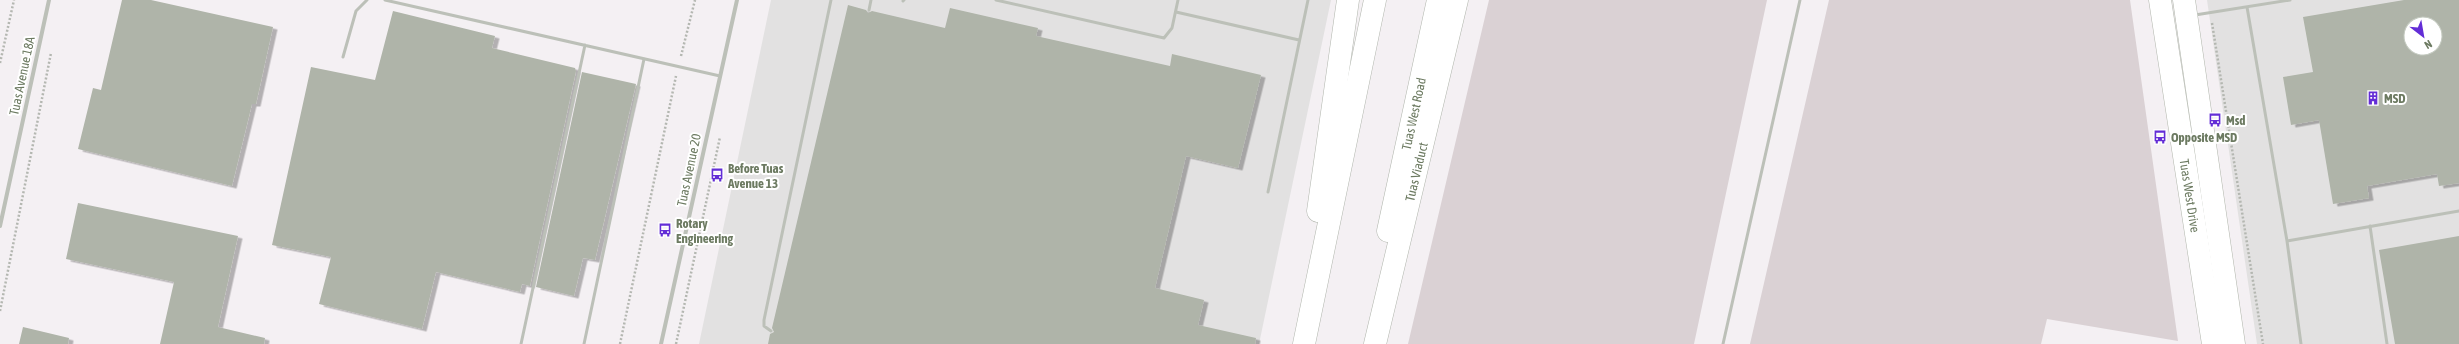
<svg xmlns="http://www.w3.org/2000/svg" width="2459" height="344" font-family="'Asap Condensed',sans-serif">
  <defs>
    <filter id="shadow"><feDropShadow dx="4.5" dy="2.5" stdDeviation="0" flood-color="#0004"/></filter>
  </defs>
  <rect width="100%" height="100%" fill="#f4f0f3"/>
  <path fill="#e2e1e1" fill-rule="evenodd" d="M771 0H1331L1259 344H699Z
    M2207 0H2459V344H2257ZM2411 24H2435V48H2411Z"/>
  <path fill="#dad1d4" d="M1489 0H1767L1694 344H1408Z
    M1829 0H2130L2178 341 2047 319 2041 344H1750Z"/>
  <path fill="#afb4a9" fill-rule="evenodd" filter="url(#shadow)" d="M122 0H151L273 27 256 104H252L232 186 78 149 93 88 101 90Z
    M2404 0H2459V183L2439 186 2437 174 2367 186 2369 198 2333 204 2319 120 2291 125 2283 77 2313 72 2303 17ZM2411 24H2435V48H2411Z
    M848 5 866 10 868 13 872 11 945 28 950 8 1038 28 1036 36 1170 66 1172 54 1261 75 1238 168 1186 156 1155 288 1204 300 1198 325 1256 338 1255 344H768L770 334 774 332 772 328Z
    M393 11 495 36 492 48 575 68 576 71 530 286 522 284 520 292 436 272 422 329 319 304 331 257 272 245 311 67 375 80Z
    M582 72 636 84 595 260 583 258 574 296 536 287Z
    M78 203 238 236 218 327 265 338 264 344H160L174 282 66 259Z
    M2459 236V344H2395L2379 250Z
    M23 327 69 338 68 344H19Z"/>
  <g fill="none" stroke-linecap="round" stroke-linejoin="round">
    <g stroke="#b0b5ab" stroke-width="23">
      <g id="secondary">
        <path id="s1" d="M2160 0 2213 344"/>
        <path d="M2184 0 2234 344"/>
      </g>
    </g>
    <g stroke="#b0b5ac" stroke-width="23">
      <g id="primary">
        <path d="M1318 211 1348 0"/>
        <path id="s2" d="M1388 231 1438 0"/>
        <path d="M1304 344 1375 0"/>
        <path id="s3" d="M1375 344 1457 0"/>
      </g>
    </g>
    <path stroke="#b4b7b1" stroke-width="2.5" stroke-dasharray="2 2" stroke-linecap="butt" d="M2212 23 2263 344
      M681 56 695 0
      M0 63 14 0
      M0 311 51 53
      M620 344 676 76
      M676 344 720 137"/>
    <path stroke="#bcc0b8" stroke-width="3" d="M385 0 720 76
      M996 0 1164 38 1172 28 1178 0
      M903 1 904 0
      M2247 7 2287 241 2301 344
      M869 10 871 0
      M1176 12 1299 40
      M2195 15 2290 0
      M343 57 356 11 367 0
      M1268 192 1308 0
      M2370 226 2387 344
      M2287 241 2459 211
      M771 331 764 326V320L831 0
      M521 344 585 45
      M584 344 644 59
      M1723 344 1800 0"/>
    <path stroke="#bcc0b8" stroke-width="4" d="M0 226 49 0
      M661 344 737 0"/>
    <use href="#secondary" stroke="#fff" stroke-width="22"/>
    <use href="#primary" stroke="#fff" stroke-width="22"/>
  </g>
  <defs>
    <g id="building-bare" transform="scale(1.08)"><path d="M-4-6H4V6H1V3H-1V6H-4ZM-2.5-4.3h1.7v1.8h-1.7ZM.8-4.3h1.7v1.8H.8ZM-2.5-1h1.7V.8h-1.7ZM.8-1h1.7V.8H.8Z" fill="#632dd6" stroke="#fff" stroke-width="2.5" paint-order="stroke"/></g>
    <g id="bus-bare" transform="scale(1.08)"><path d="M-5-6H5V4H4V6H2V4H-2V6H-4V4H-5ZM-3.5-4V0h7V-4ZM-3.5 1.2v1.5H-2V1.2ZM2 1.2v1.5H3.5V1.2Z" fill="#632dd6" stroke="#fff" stroke-width="2.5" paint-order="stroke"/></g>
  </defs>
  <g fill-rule="evenodd">
    <use href="#building-bare" x="2373" y="98"/>
    <use href="#bus-bare" x="2215" y="120"/>
    <use href="#bus-bare" x="2160" y="137"/>
    <use href="#bus-bare" x="717" y="175"/>
    <use href="#bus-bare" x="665" y="230"/>
  </g>
  <g text-anchor="middle" dominant-baseline="central" stroke-width="4" stroke-linejoin="round" paint-order="stroke">
    <g font-size="13" fill="#6c7a61" stroke="#fff">
      <text transform="translate(22 76) rotate(-78)">Tuas Avenue 18A</text>
      <text stroke="none"><textPath href="#s2" startOffset="120">Tuas West Road</textPath></text>
      <text transform="translate(689 170) rotate(-78)">Tuas Avenue 20</text>
      <text stroke="none"><textPath href="#s3" startOffset="177">Tuas Viaduct</textPath></text>
      <text stroke="none"><textPath href="#s1" startOffset="198">Tuas West Drive</textPath></text>
    </g>
    <g font-size="13" font-weight="bold" fill="#6c7a61" stroke="#fff" text-anchor="start">
      <text x="2384" y="98">MSD</text>
      <text x="2226" y="120">Msd</text>
      <text x="2171" y="137">Opposite MSD</text>
      <text x="728" y="168">Before Tuas<tspan x="728" dy="15">Avenue 13</tspan></text>
      <text x="676" y="223">Rotary<tspan x="676" dy="15">Engineering</tspan></text>
    </g>
  </g>
  <g transform="translate(2423 36) rotate(149)"><circle r="19" fill="#ffffff" stroke="#c4cac0"/>
  <path d="M0-3L7 15L0 10L-7 15Z" fill="#632dd6"/>
  <text y="-6" font-size="11" font-weight="bold" text-anchor="middle" fill="#6c7a61">N</text>
  </g>
</svg>
